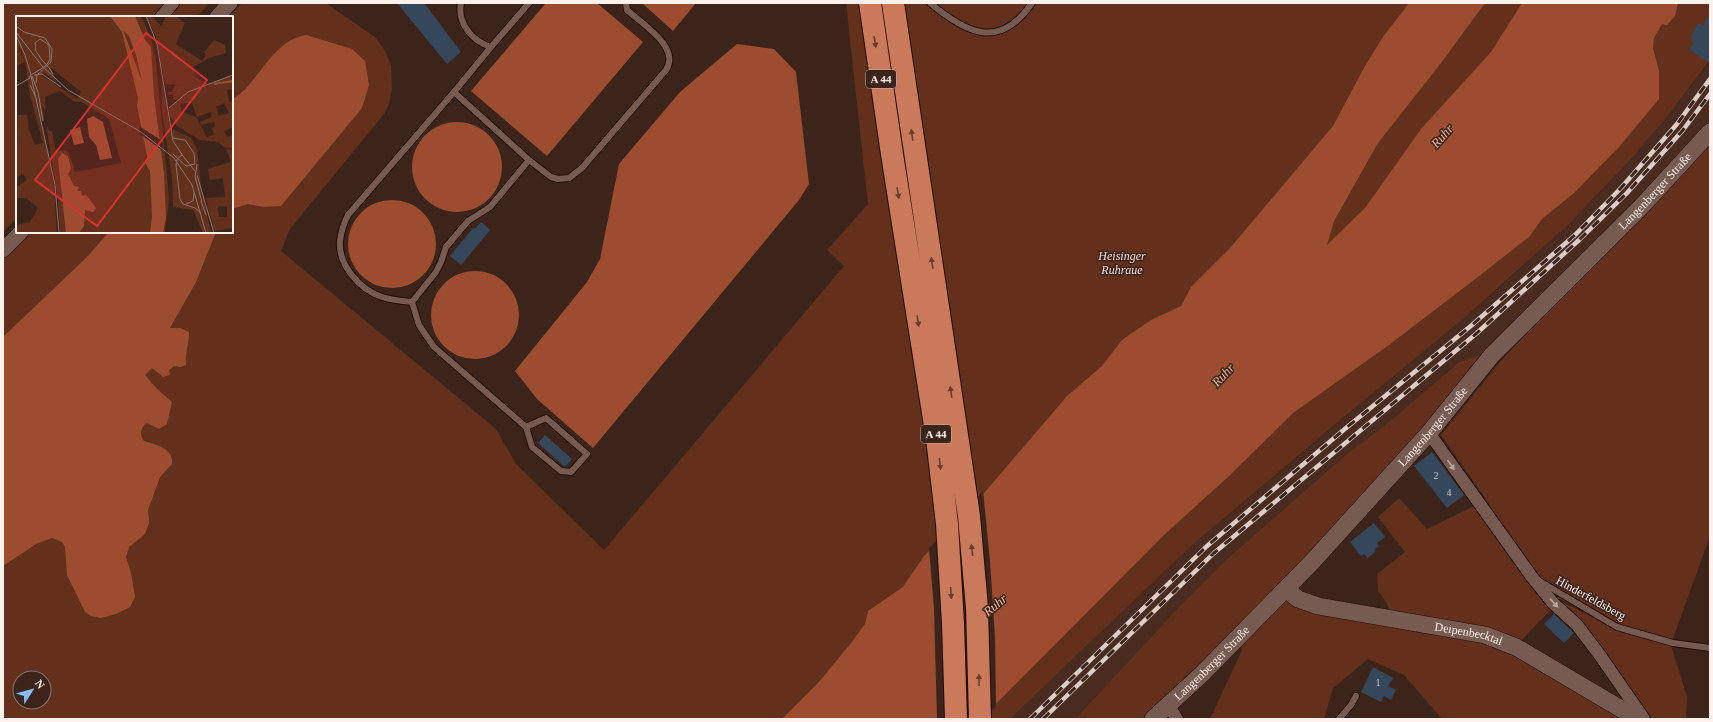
<svg xmlns="http://www.w3.org/2000/svg" width="1713" height="722" font-family="'Times New Roman',serif">
  <rect width="100%" height="100%" fill="#3c241b"/>
  <path fill="#4a2b1f" d="M1710 61V128L1489 352 1458 362 1384 426 1349 452 1228 558 1180 606 1075 719H1010L1190 547 1500 287 1567 226 1633 157 1670 113Z"/>
  <path fill="#63301c" fill-rule="evenodd" d="M3 3H209L197 17H17V218L3 232Z
    M242 3H326L376 38 385 51 391 66 392 90 388 106 384 114 290 229 281 251 496 429 516 464 604 550 844 266 827 250 868 204 846 3H1710V58L1707 64 1670 113 1633 157 1567 226 1464 318 1338 422 1190 547 1010 719H3V253L25 232H232V17H229ZM20 678H44V702H20Z
    M1710 136V536L1671 644 1617 626 1542 591 1486 499 1441 435 1500 362Z
    M1489 352 1423 432 1270 597 1145 715 1148 719H1075L1180 606 1228 558 1349 452 1384 426 1459 362Z
    M1399 498 1427 529 1478 504 1555 605 1516 646 1392 618 1387 603 1378 591 1377 574 1405 552 1378 517Z
    M1286 590 1485 636 1635 719H1442L1404 675 1368 659 1333 688 1324 719H1210L1242 650 1236 637Z
    M1545 594 1616 628 1671 645 1687 697 1686 719H1640L1624 688Z"/>
  <path fill="#9c4d2f" d="M546 3H597L643 42 547 156 471 91Z
    M642 3H696L673 31Z
    M1409 3H1485L1441 63 1378 143 1334 221 1327 245 1365 208 1421 129 1491 52 1522 3H1678L1675 16 1667 25 1662 24 1654 38 1653 48 1659 71V99L1619 147 1574 193 1542 219 1529 237 1483 273 1389 345 1293 413 1229 476 1164 535 981 719H782L819 682 851 643 865 624 868 611 903 587 924 556 961 520 1067 396 1102 366 1122 340 1151 320 1181 306 1191 287 1231 247 1333 126 1365 66 1383 37Z
    M306 35 352 49 365 61 369 85 362 108 281 206 264 207 248 204 232 209V100C237 96 244 91 248 86 265 67 279 39 306 35Z
    M737 44 774 49 796 72 809 184 799 200 593 448 537 399 515 371 587 282 600 259 619 164 680 92Z
    M412 167a45 45 0 1 1 90 0a45 45 0 1 1-90 0Z
    M348 244a44 44 0 1 1 88 0a44 44 0 1 1-88 0Z
    M109 232H216L196 282 170 328H180L189 332C189 344 185 352 186 365L180 367 174 366 169 370 170 375 163 377 152 368 145 375 156 388 172 402 167 424 159 429 147 423C140 428 139 434 144 441 156 445 174 448 172 464L160 477 148 510 149 523 145 534 129 547 126 557 131 573 135 597 130 607 116 614 101 618 91 616 85 612 67 575 65 547 62 542 52 538 36 544 3 566V337L86 258Z
    M431 315a44 44 0 1 1 88 0a44 44 0 1 1-88 0Z"/>
  <path fill="#3c241b" d="M983 491 990 561 995 637 996 706 984 719H937L934 608 929 548 960 518Z"/>
  <path fill="#35475b" d="M397 3H424L461 52 447 64Z
    M1710 13V63L1689 50 1694 41 1690 39 1698 23 1703 26Z
    M481 222 490 230 461 265 450 256 473 228 475 229Z
    M545 435 572 459 565 467 538 443Z
    M1432 452 1464 495 1447 508 1414 466Z
    M1374 523 1385 537 1377 543 1379 546 1375 549 1376 551 1368 558 1364 554 1361 556 1350 542Z
    M1554 614 1574 633 1564 643 1544 624Z
    M1373 667 1393 678 1388 686 1396 690 1391 700 1384 696 1381 702 1361 692Z"/>
  <g fill="none" stroke-linecap="round" stroke-linejoin="round">
    <g stroke="#220c05" stroke-width="8">
      <path id="service" d="M461 3C457 23 472 41 491 47L454 92 529 160 551 177 558 179 569 178 582 168 666 70C681 47 642 24 627 10L626 3
        M930 3C967 34 1000 50 1032 3
        M491 47 529 3
        M454 92 348 215C344 223 341 232 340 241 338 265 360 290 382 297 391 300 402 301 412 302L419 325 434 347 526 427 532 447 561 471 571 472 587 454 546 418 526 427
        M412 302 436 272 441 262 446 247 468 221 490 207 529 160
        M1541 582 1617 627 1673 643 1710 648
        M1339 719 1351 705 1356 696"/>
    </g>
    <g stroke="#220c05" stroke-width="14">
      <path id="minor" d="M161 17 173 3
        M1429 433 1532 577 1553 603 1577 625 1599 654 1644 719
        M1168 704 1177 719"/>
    </g>
    <g stroke="#220c05" stroke-width="16">
      <path id="tertiary" d="M217 17 230 3
        M3 250 21 232"/>
    </g>
    <g stroke="#220c05" stroke-width="18">
      <g id="secondary">
        <path id="s1" d="M1286 589 1298 599 1318 606 1485 635 1516 647 1638 719"/>
        <path id="s2" d="M1153 719 1202 674 1313 561 1429 433 1492 355 1641 207 1710 132"/>
      </g>
    </g>
    <g stroke="#220c05" stroke-width="24">
      <path id="motorway" d="M870 3 892 154 937 438 947 524 953 623 956 719
        M893 3 969 516 977 608 980 719"/>
    </g>
    <use href="#service" stroke="#775b50" stroke-width="6"/>
    <use href="#minor" stroke="#775b50" stroke-width="12"/>
    <use href="#tertiary" stroke="#775b50" stroke-width="15"/>
    <use href="#secondary" stroke="#775b50" stroke-width="17"/>
    <use href="#motorway" stroke="#ca795a" stroke-width="22"/>
    <g stroke="#ddcdc7" stroke-width="4.5">
      <path id="rail" d="M1030 719 1207 546 1346 428 1472 325 1575 235 1621 188 1677 124 1710 79
        M1043 719 1214 553 1477 333 1579 240 1627 193 1683 130 1710 94"/>
    </g>
    <use href="#rail" stroke="#3c241b" stroke-width="3" stroke-dasharray="9" stroke-linecap="butt"/>
  </g>
  <defs><path id="oneway-solid" d="M-6-.8H1V-3.2L6.5 0L1 3.2V.8H-6Z"/></defs>
  <g fill="#673e2e">
    <use href="#oneway-solid" transform="translate(875 42) rotate(81)"/>
    <use href="#oneway-solid" transform="translate(912 135) rotate(-98)"/>
    <use href="#oneway-solid" transform="translate(898 193) rotate(81)"/>
    <use href="#oneway-solid" transform="translate(932 263) rotate(-98)"/>
    <use href="#oneway-solid" transform="translate(918 321) rotate(81)"/>
    <use href="#oneway-solid" transform="translate(951 392) rotate(-98)"/>
    <use href="#oneway-solid" transform="translate(940 464) rotate(84)"/>
    <use href="#oneway-solid" transform="translate(972 550) rotate(-96)"/>
    <use href="#oneway-solid" transform="translate(951 593) rotate(86)"/>
    <use href="#oneway-solid" transform="translate(979 680) rotate(-91)"/>
  </g>
  <g fill="#bba69e">
    <use href="#oneway-solid" transform="translate(1451 465) rotate(55)"/>
    <use href="#oneway-solid" transform="translate(1554 603) rotate(47)"/>
  </g>
  <g text-anchor="middle" dominant-baseline="central" stroke-width="3" stroke-linejoin="round" paint-order="stroke">
    <g font-size="10" fill="#ccc6c8">
      <text x="1436" y="475">2</text>
      <text x="1449" y="492">4</text>
      <text x="1378" y="682">1</text>
    </g>
    <g fill="#3c241b" stroke="#c4b4ad" stroke-width="1">
      <rect x="866" y="70" width="30" height="18" rx="3"/>
      <rect x="921" y="425" width="30" height="18" rx="3"/>
    </g>
    <g font-size="11" font-weight="bold" fill="#fff1ec">
      <text x="881" y="79">A 44</text>
      <text x="936" y="434">A 44</text>
    </g>
    <g font-size="12" fill="#fff1ec" stroke="#3c241b">
      <text stroke="none"><textPath href="#s2" startOffset="729">Langenberger Straße</textPath></text>
      <text stroke="none"><textPath href="#s2" startOffset="405">Langenberger Straße</textPath></text>
      <text transform="translate(1591 598) rotate(29)">Hinderfeldsberg</text>
      <text stroke="none"><textPath href="#s1" startOffset="190">Deipenbecktal</textPath></text>
      <text stroke="none"><textPath href="#s2" startOffset="81">Langenberger Straße</textPath></text>
    </g>
    <g font-size="12" font-style="italic" fill="#f4dcd3" stroke="#3c241b">
      <text x="1122" y="256">Heisinger<tspan x="1122" dy="14">Ruhraue</tspan></text>
    </g>
    <g font-size="13" font-style="italic" fill="#fab79d" stroke="#3c241b">
      <text transform="translate(1442 136) rotate(-48)">Ruhr</text>
      <text transform="translate(1223 375) rotate(-47)">Ruhr</text>
      <text transform="translate(995 605) rotate(-40)">Ruhr</text>
    </g>
  </g>
  <g transform="translate(16 16)">
    <rect width="217" height="217" fill="#3c241b"/>
    <path d="M0 0H125L135 22 140 44 153 182 149 217H44L42 183 30 109 33 115H36L40 136 48 134 53 137 59 156 105 147 93 103 65 86H59L44 75 29 81 30 97 26 88 28 104H25L38 170 41 217H0V209L14 206 22 192 10 182H0V171L11 164 7 158 0 162 2 99H11L13 114 19 129 27 127 14 80 9 45 5 34 1 28 9 46 0 50ZM34 51 65 76 61 83 25 59 28 57 41 66ZM130 0H136L145 10 150 0H159L169 7 160 28 186 45 190 39 188 36 198 24 209 29 210 37 193 42 176 52 182 62 192 68 215 60 217 73 211 74 213 86 217 85V116L216 112 208 115 211 121 217 119V133L209 132 202 126 184 124 161 110 153 99V92L162 85 157 83V79H152V76H156L158 70 163 69 149 68 140 21ZM168 87H176L181 101 195 96 196 101 184 106 185 109 198 106 199 110 196 112 198 119 191 121 180 101 166 96 164 89ZM208 87 213 97 203 100 200 91ZM145 59 154 112 175 122 181 133 185 170 195 217H187L177 194 157 191 156 163 146 95ZM210 133 217 134V212L198 215 190 182 209 181 207 162 194 164 192 153 215 146ZM202 190 211 191V201H203Z" fill="#63301c" fill-rule="evenodd"/>
    <path d="M94 0H119L129 24 135 31 138 80 148 157 150 202 147 217H134L136 201 134 155 129 147 132 145 121 90 122 82 106 16ZM107 14 113 20 120 39 126 65ZM77 100 87 106 96 142 84 144 80 129 73 121 71 103ZM64 111 68 127 58 129 54 114ZM46 137 52 140 55 153 52 158 58 170 63 171 61 175H65L66 180 70 179 80 192 77 196 69 194 68 210 63 217H50L42 143Z" fill="#9c4d2f" fill-rule="evenodd"/>
    <path d="M123 110 146 125 147 135 124 118Z" fill="#3c241b"/>
    <path fill="none" stroke="#9c4d2f" stroke-width="2" d="M198 68 217 65"/>
    <path fill="none" stroke="#8a766f" stroke-width="1" d="M130 0 141 28 157 125 167 140M0 10 8 16 29 22 36 33 35 46 21 59 20 67M0 16 26 50 52 74 125 116 158 142 176 169 190 217M0 19 9 39 15 59 13 62M15 59 28 51 32 47 34 43 33 29 24 23 19 27 20 35 25 43 29 47 34 53 37 58M18 59 26 58 45 71M15 60 39 169 43 217M16 60 22 76 27 105M14 69 20 82M0 70 14 62M153 92 172 76 217 59M157 122 169 124 178 137 179 148 170 150 157 138M166 139 161 143 160 149 164 183 167 188 179 192 185 197M167 140 179 155M181 148 179 161 186 186M181 159 198 217M185 185 190 199M170 188 177 185 178 177"/>
    <path fill="#d83232" fill-opacity="0.15" stroke="#d83232" stroke-width="2" d="M130 17 191 64 81 210 19 164Z"/>
    <rect width="217" height="217" fill="none" stroke="#fff1ec" stroke-width="2"/>
  </g>
  <rect width="1713" height="722" fill="none" stroke="#fff1ec" stroke-width="8"/>
  <g transform="translate(32 690) rotate(53)"><circle r="19" fill="#3c241b" stroke="#8a766f"/>
  <path d="M0-3L7 15L0 10L-7 15Z" fill="#84bcfb"/>
  <text y="-6" font-size="11" font-weight="bold" text-anchor="middle" fill="#fff1ec">N</text>
  </g>
</svg>
